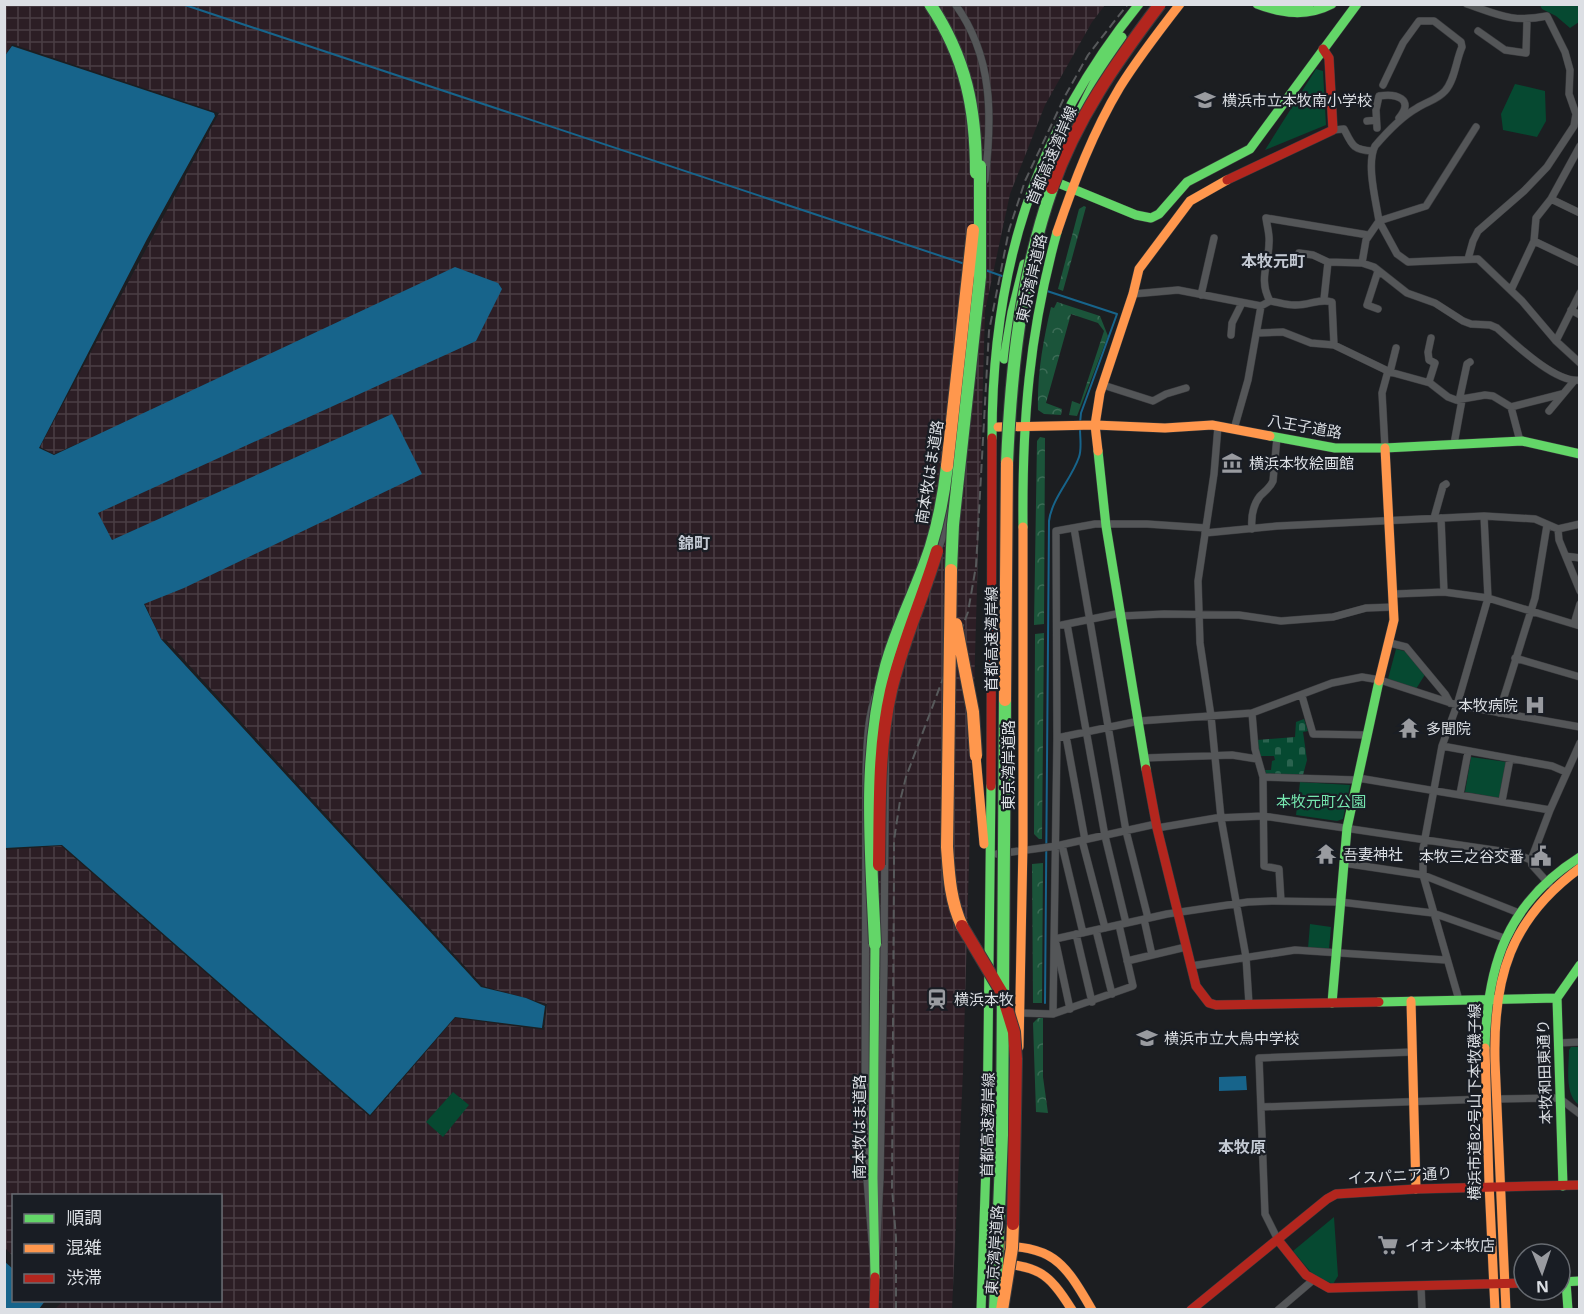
<svg xmlns="http://www.w3.org/2000/svg" width="1584" height="1314" font-family="'Noto Sans','Noto Sans JP',sans-serif">
  <defs>
    <pattern id="industrial-grid" width="8" height="8" patternUnits="userSpaceOnUse" patternTransform="scale(1.5)"><rect width="8" height="8" fill="#2c1e25"/><path d="M0 4h8M4 0v8" fill="none" stroke="#4a3e44"/></pattern>
    <pattern id="forest-crowns" width="20" height="18" patternUnits="userSpaceOnUse" patternTransform="scale(1.5)"><rect width="20" height="18" fill="#1b543a"/><path d="M2 6a3 3 0 1 1 6 0M12 15a3 3 0 1 1 6 0" fill="none" stroke="#3c6c56"/></pattern>
    <pattern id="cemetery-stones" width="16" height="16" patternUnits="userSpaceOnUse" patternTransform="scale(1.5)"><rect width="16" height="16" fill="#064931"/><path d="M2 7V4a2 2 0 0 1 4 0v3zM10 15v-3a2 2 0 0 1 4 0v3z" fill="#2a634f"/></pattern>
  </defs>
  <rect width="100%" height="100%" fill="#1c1e21"/>
  <path fill="url(#industrial-grid)" d="M5 4 1105 5 1092 22 1045 105 1010 194 985 311 963 1071 952 1309H55L63 1301 220 1300V1196H14L13 1256 5 1248V850L61 846 370 1117 455 1018 544 1030 547 1004 483 986 166 640 161 639 115 539 111 540 98 513 109 508 79 443 54 454 40 447 219 113 12 44 5 56Z"/>
  <path fill="#064931" d="M1540 5H1579V22L1570 28 1556 16 1542 9Z
    M1316 69 1323 71 1326 125 1265 150Z
    M1515 84 1545 91 1546 121 1537 137 1503 130 1501 114Z
    M1396 649 1408 652 1426 673 1416 689 1388 679Z
    M1471 757 1507 762 1499 798 1465 792Z
    M1300 782 1350 785 1343 819 1337 821 1296 815Z
    M1310 924 1331 927 1329 949 1308 948Z
    M1571 1047H1579V1105C1564 1094 1569 1068 1569 1050Z
    M453 1092 469 1105 443 1137 426 1122Z
    M1334 1217 1338 1276 1333 1284 1314 1276 1293 1251Z"/>
  <path fill="url(#forest-crowns)" d="M1084 206 1086 207 1063 291 1058 289 1079 209Z
    M1057 302 1100 316 1108 336 1077 416 1069 415 1072 401 1080 404 1104 331 1098 323 1071 314 1046 403 1062 409 1061 415 1044 414 1038 410C1037 375 1043 341 1051 307L1054 308Z
    M1040 437 1045 438 1044 624 1034 625 1037 441Z
    M1044 633 1042 839H1039L1034 834 1035 634Z
    M1043 863 1042 1003H1033L1032 864Z
    M1038 1018H1043V1077L1048 1113 1036 1112 1033 1023Z"/>
  <path fill="url(#cemetery-stones)" d="M1304 719 1308 731 1303 732 1307 760 1303 775 1266 774 1265 770H1271L1272 761 1275 760 1274 756H1259L1257 740 1295 737 1296 722Z"/>
  <path fill="#17648b" d="M12 46 214 113 215 116 147 239 39 448 54 455 455 267 498 283 502 289 476 341 98 513 112 540 392 414 422 474 184 588 144 604 161 639 481 987 526 998 545 1006 542 1028 455 1017 370 1115 62 845 5 848 4 57Z
    M1246 1076 1247 1090 1219 1091V1077Z
    M4 1261 13 1269 14 1300 45 1301 39 1309H5Z"/>
  <g fill="none" stroke-linecap="round" stroke-linejoin="round">
    <path stroke="#17648b" stroke-width="2" d="M182 4 965 264
      M985 270 1002 276
      M1047 291 1117 314 1081 413 1080 423
      M1045 1003 1049 521C1052 498 1071 480 1079 457 1082 449 1080 438 1080 429"/>
    <g stroke="#3a3b3e" stroke-width="8">
      <path id="street" d="M955 4C994 57 992 119 985 180
        M1467 4C1499 15 1513 23 1547 16L1565 52 1570 70 1569 94 1576 114 1574 126 1547 167 1524 191 1478 231 1473 241 1468 259
        M1478 31 1505 50 1526 53 1527 20
        M1383 85 1403 43 1419 21H1434L1461 42 1462 47C1456 60 1455 80 1445 91 1437 100 1426 102 1417 108 1401 117 1387 132 1375 146 1366 164 1376 201 1379 221L1426 206 1476 127
        M1367 121 1376 120
        M1377 128 1376 110 1379 96C1396 93 1415 99 1399 118
        M1333 130 1344 129C1352 145 1353 150 1372 151
        M1551 199 1580 213
        M1534 241 1580 263
        M1299 253 1313 255 1328 262 1324 299
        M1328 262 1362 263 1366 240 1379 221 1397 254 1408 262 1478 259 1522 301 1556 341 1580 363
        M1362 263 1374 267 1407 293 1435 303 1463 321 1471 324 1490 325 1497 328C1514 343 1556 384 1580 380
        M1511 290 1534 241 1536 218 1551 199 1580 146
        M1133 294 1178 290 1261 306
        M1201 295 1214 238
        M1270 301C1258 280 1269 263 1269 243 1270 235 1267 226 1266 218L1368 235
        M1378 309 1367 305 1378 271
        M1571 310 1580 315
        M1257 333 1283 332 1311 343 1334 345 1390 372 1430 383 1448 397 1456 400 1485 395 1493 396 1511 407 1520 441
        M1231 335 1232 323 1242 303
        M1556 341 1580 293
        M1390 372 1396 348
        M1429 382 1435 363 1429 360 1428 352 1431 338
        M1103 385 1153 401 1166 394 1186 388
        M1459 401 1467 364 1470 362
        M1511 407 1562 394
        M1549 411 1574 381
        M1218 426 1214 474 1198 581 1200 643 1211 716 1221 818 1246 957 1249 1004
        M1234 429 1248 380 1261 306 1270 301C1278 302 1286 305 1294 305 1308 306 1319 298 1332 302L1334 345
        M1454 444 1462 400
        M1385 448 1382 393 1388 371
        M1434 518 1443 486 1446 484
        M1441 518 1444 592
        M1074 528 1126 831 1148 918
        M1252 529C1251 518 1253 505 1260 496 1265 491 1270 488 1273 481L1277 437
        M1558 529 1559 540 1580 591
        M1205 533 1277 526 1484 516 1535 519 1558 529 1580 524
        M936 555 944 533 949 498
        M1566 556 1580 558
        M1394 594 1444 592 1488 598 1580 626
        M1121 616 1164 614 1239 615 1281 621 1333 617 1366 608 1394 607
        M1067 624 1105 836 1126 923
        M1574 624 1580 604
        M1062 625 1121 613
        M1390 643 1406 647 1445 694 1450 703
        M1515 658 1580 677
        M886 672 884 964 880 1178 875 1277 867 1180 865 1124 866 774C867 738 867 705 886 672Z
        M1302 696 1313 734 1366 735
        M1252 713 1255 749 1263 777 1264 866 1279 869 1281 901
        M1499 713 1535 598 1547 525
        M1066 736 1085 840
        M1057 738 1139 721 1252 713 1332 683 1362 677 1380 680 1457 705 1580 727
        M1442 746 1552 766 1566 772
        M1144 758 1232 755 1257 759
        M1263 777 1357 780
        M1358 778 1550 810
        M1460 794 1468 752
        M1502 801 1510 759
        M1157 828 1216 818 1263 816 1514 853 1531 860
        M1082 840 1105 928
        M1062 845 1083 933
        M997 854 1056 846 1156 824
        M1343 863 1423 875 1519 913
        M1549 884 1532 865 1531 860 1550 810 1580 743
        M1144 919 1152 955
        M1096 930 1112 994
        M1076 934 1092 1002
        M1127 961 1186 947
        M1191 966 1295 950 1446 960
        M1459 1000 1423 875V849L1442 746 1457 705 1488 598 1484 516
        M1070 1009 1055 939 1167 914 1248 902 1272 901 1340 902 1433 913 1504 938
        M1021 1013 1053 1014 1133 986 1119 925
        M1053 1014 1057 738 1056 531 1095 524H1147L1206 528
        M1558 1043 1580 1042
        M1497 1099 1559 1098 1580 1114
        M1261 1107 1486 1099
        M1278 1240 1265 1214 1259 1058 1412 1052
        M1421 1286 1422 1310
        M1278 1310 1312 1281"/>
    </g>
    <g stroke="#3a3b3e" stroke-width="10">
      <path id="fast" d="M1257 4C1283 14 1307 17 1332 4
        M1282 4 1297 6 1309 4
        M1075 121 1095 81 1122 37
        M1051 180 1136 215 1151 218 1159 214 1187 182 1250 149 1357 4
        M1004 359 1012 312 1024 264
        M1270 436 1335 448H1385L1522 441 1580 454
        M992 438C992 271 1033 135 1139 4
        M1098 451 1106 526 1146 769
        M1023 527C1022 423 1029 333 1057 232
        M875 944 873 1178 875 1277
        M1379 1002 1557 998
        M1332 1003 1347 828 1379 681
        M1485 1048C1487 965 1507 903 1580 857
        M1563 1186 1557 998 1580 965
        M1561 1282 1580 1281
        M1566 1282 1568 1310
        M981 1310 987 1135 991 786"/>
    </g>
    <g stroke="#3a3b3e" stroke-width="10">
      <path id="slow" d="M1057 232C1074 182 1093 132 1120 87 1138 58 1159 31 1180 4
        M998 427 1095 425 1165 428 1212 425 1270 436
        M1098 451 1095 425 1100 393 1133 294 1139 269 1190 201 1227 180
        M1379 681 1394 620 1385 448
        M976 756 984 844
        M1411 1001 1416 1189
        M1019 1047 1023 844V527
        M1485 1048 1489 1183 1495 1310
        M991 1245C1053 1247 1062 1258 1092 1310
        M991 1263C1037 1266 1047 1270 1072 1310
        M1506 1310 1495 1061C1493 978 1510 919 1580 868"/>
    </g>
    <g stroke="#3a3b3e" stroke-width="10">
      <path id="jam" d="M1227 180 1333 130 1329 58 1323 49
        M1146 769 1157 828 1196 986 1209 1003 1216 1005 1379 1002
        M991 786 992 438
        M1278 1240 1306 1275 1329 1288 1524 1283
        M874 1310 875 1277
        M1191 1310 1327 1199 1336 1194 1416 1189 1580 1185"/>
    </g>
    <use href="#street" stroke="#545658" stroke-width="7"/>
    <use href="#fast" stroke="#63d668" stroke-width="9"/>
    <use href="#slow" stroke="#ff974d" stroke-width="9"/>
    <use href="#jam" stroke="#b3261e" stroke-width="9"/>
    <path stroke="#57595b" stroke-width="2" stroke-dasharray="9 4.5" stroke-linecap="butt" d="M896 1310V1238L892 1188 894 870V840L900 801 906 777 968 612 976 566 989 331 1009 230 1025 181 1065 96 1088 55 1128 4"/>
    <g stroke="#3a3b3e" stroke-width="14" stroke-linecap="butt">
      <path id="fast-bridge" d="M930 4C966 58 976 109 976 173
        M1007 463C1011 368 1021 277 1052 188
        M951 570 953 525 980 277V166
        M875 944C871 851 862 757 886 666 897 625 918 587 931 546 939 520 944 493 947 466
        M995 1310 1002 1135 1005 700"/>
    </g>
    <g stroke="#3a3b3e" stroke-width="14" stroke-linecap="butt">
      <path id="slow-bridge" d="M947 466 973 230
        M951 570 947 847C949 875 950 900 962 926
        M956 624 973 712 976 756
        M1005 700 1007 463
        M1002 1310 1012 1248 1013 1224"/>
    </g>
    <g stroke="#3a3b3e" stroke-width="14" stroke-linecap="butt">
      <path id="jam-bridge" d="M1052 188C1076 119 1117 61 1160 4
        M879 865C880 807 878 748 891 691 902 643 923 598 937 551
        M962 926 1002 993 1014 1032 1016 1059 1013 1224"/>
    </g>
    <use href="#fast-bridge" stroke="#63d668" stroke-width="12"/>
    <use href="#slow-bridge" stroke="#ff974d" stroke-width="12"/>
    <use href="#jam-bridge" stroke="#b3261e" stroke-width="12"/>
  </g>
  <defs>
    <g id="school-bare" transform="scale(1.62)"><path d="M0-5L7-2L0 1L-7-2ZM-4 1L0 2.5L4 1V4Q0 6-4 4Z" fill="#999ba0" stroke="#191d24" stroke-width="2.5" paint-order="stroke"/></g>
    <g id="museum-bare" transform="scale(1.62)"><path d="M0-6L6-3V-2H-6V-3ZM-5-1h2V3h-2ZM-1-1h2V3h-2ZM3-1h2V3H3ZM-6 4H6V6H-6Z" fill="#999ba0" stroke="#191d24" stroke-width="2.5" paint-order="stroke"/></g>
    <g id="hospital-bare" transform="scale(1.62)"><path d="M-5-5h3v3.5h4V-5h3V5h-3V1.5h-4V5h-3Z" fill="#999ba0" stroke="#191d24" stroke-width="2.5" paint-order="stroke"/></g>
    <g id="temple-bare" transform="scale(1.62)"><path d="M0-6L5-2H3V0L6.5 2.5H4V6H1.5V3h-3V6H-4V2.5H-6.5L-3 0V-2H-5Z" fill="#999ba0" stroke="#191d24" stroke-width="2.5" paint-order="stroke"/></g>
    <g id="civic-bare" transform="scale(1.62)"><path d="M-.6-6.5H3V-4.5H.6V-3L4-1V1h2V6H-6V1h2V-1L-.6-3ZM-1.2 2.5V6h2.4V2.5Z" fill="#999ba0" stroke="#191d24" stroke-width="2.5" paint-order="stroke"/></g>
    <g id="station-bare" transform="scale(1.62)"><path d="M-3-6H3Q5-6 5-4V2Q5 4 3 4L4.5 6H3L1.5 4h-3L-3 6H-4.5L-3 4Q-5 4-5 2V-4Q-5-6-3-6ZM-3.5-4v3h7v-3ZM-3.5 1v1.5H-2V1ZM2 1v1.5H3.5V1Z" fill="#999ba0" stroke="#191d24" stroke-width="2.5" paint-order="stroke"/></g>
    <g id="supermarket-bare" transform="scale(1.62)"><path d="M-6-5.5h2.5l.6 2H6L4.5 2H-2.5L-4.4-4H-6ZM-1.5 3.2a1.3 1.3 0 1 0 .1 0ZM3 3.2a1.3 1.3 0 1 0 .1 0Z" fill="#999ba0" stroke="#191d24" stroke-width="2.5" paint-order="stroke"/></g>
  </defs>
  <g fill-rule="evenodd">
    <use href="#school-bare" x="1205" y="100"/>
    <use href="#museum-bare" x="1232" y="463"/>
    <use href="#hospital-bare" x="1535" y="705"/>
    <use href="#temple-bare" x="1409" y="728"/>
    <use href="#temple-bare" x="1326" y="854"/>
    <use href="#civic-bare" x="1541" y="856"/>
    <use href="#station-bare" x="937" y="999"/>
    <use href="#school-bare" x="1147" y="1038"/>
    <use href="#supermarket-bare" x="1388" y="1245"/>
  </g>
  <g text-anchor="middle" dominant-baseline="central" stroke-width="4.5" stroke-linejoin="round" paint-order="stroke">
    <g font-size="15" fill="#dcdfe4" stroke="#191d24" text-anchor="start">
      <text x="1222" y="100">横浜市立本牧南小学校</text>
      <text x="1249" y="463">横浜本牧絵画館</text>
      <text x="1518" y="705" text-anchor="end">本牧病院</text>
      <text x="1426" y="728">多聞院</text>
      <text x="1343" y="854">吾妻神社</text>
      <text x="1524" y="856" text-anchor="end">本牧三之谷交番</text>
      <text x="954" y="999">横浜本牧</text>
      <text x="1164" y="1038">横浜市立大鳥中学校</text>
      <text x="1405" y="1245">イオン本牧店</text>
    </g>
    <g font-size="15" fill="#dcdfe4" stroke="#191d24">
      <text transform="translate(1051 155) rotate(-67)">首都高速湾岸線</text>
      <text transform="translate(1031 278) rotate(-77)">東京湾岸道路</text>
      <text transform="translate(1305 426) rotate(10)">八王子道路</text>
      <text transform="translate(929 472) rotate(-81)">南本牧はま道路</text>
      <text transform="translate(991 639) rotate(-90)">首都高速湾岸線</text>
      <text transform="translate(1008 765) rotate(-90)">東京湾岸道路</text>
      <text transform="translate(1544 1072) rotate(-92)">本牧和田東通り</text>
      <text transform="translate(1474 1102) rotate(-90)">横浜市道82号山下本牧磯子線</text>
      <text transform="translate(987 1125) rotate(-89)">首都高速湾岸線</text>
      <text transform="translate(859 1127) rotate(-90)">南本牧はま道路</text>
      <text transform="translate(1400 1175) rotate(-3)">イスパニア通り</text>
      <text transform="translate(994 1250) rotate(-86)">東京湾岸道路</text>
    </g>
    <g font-size="15" fill="#75e6ae" stroke="#191d24">
      <text x="1321" y="801">本牧元町公園</text>
    </g>
    <g font-size="16" font-weight="bold" fill="#c3c9d3" stroke="#191d24">
      <text x="1273" y="261">本牧元町</text>
      <text x="694" y="543">錦町</text>
      <text x="1242" y="1147">本牧原</text>
    </g>
  </g>
  <rect width="1584" height="1314" fill="none" stroke="#dcdfe4" stroke-width="12"/>
  <rect x="12" y="1194" width="210" height="108" fill="#191d24" stroke="#676b71" stroke-width="1.5"/>
  <rect x="24" y="1214" width="30" height="9" fill="#63d668" stroke="#676b71" stroke-width="1.5"/>
  <text x="66" y="1224" font-size="18" fill="#dcdfe4">順調</text>
  <rect x="24" y="1244" width="30" height="9" fill="#ff974d" stroke="#676b71" stroke-width="1.5"/>
  <text x="66" y="1254" font-size="18" fill="#dcdfe4">混雑</text>
  <rect x="24" y="1274" width="30" height="9" fill="#b3261e" stroke="#676b71" stroke-width="1.5"/>
  <text x="66" y="1284" font-size="18" fill="#dcdfe4">渋滞</text>
  <g transform="translate(1542 1272) rotate(178)"><circle r="28" fill="#191d24" stroke="#676b71" stroke-width="1.5"/>
  <path d="M0-4.5L10 22L0 15L-10 22Z" fill="#999ba0"/>
  <text y="-9" font-size="16" font-weight="bold" text-anchor="middle" fill="#dcdfe4">N</text>
  </g>
</svg>
